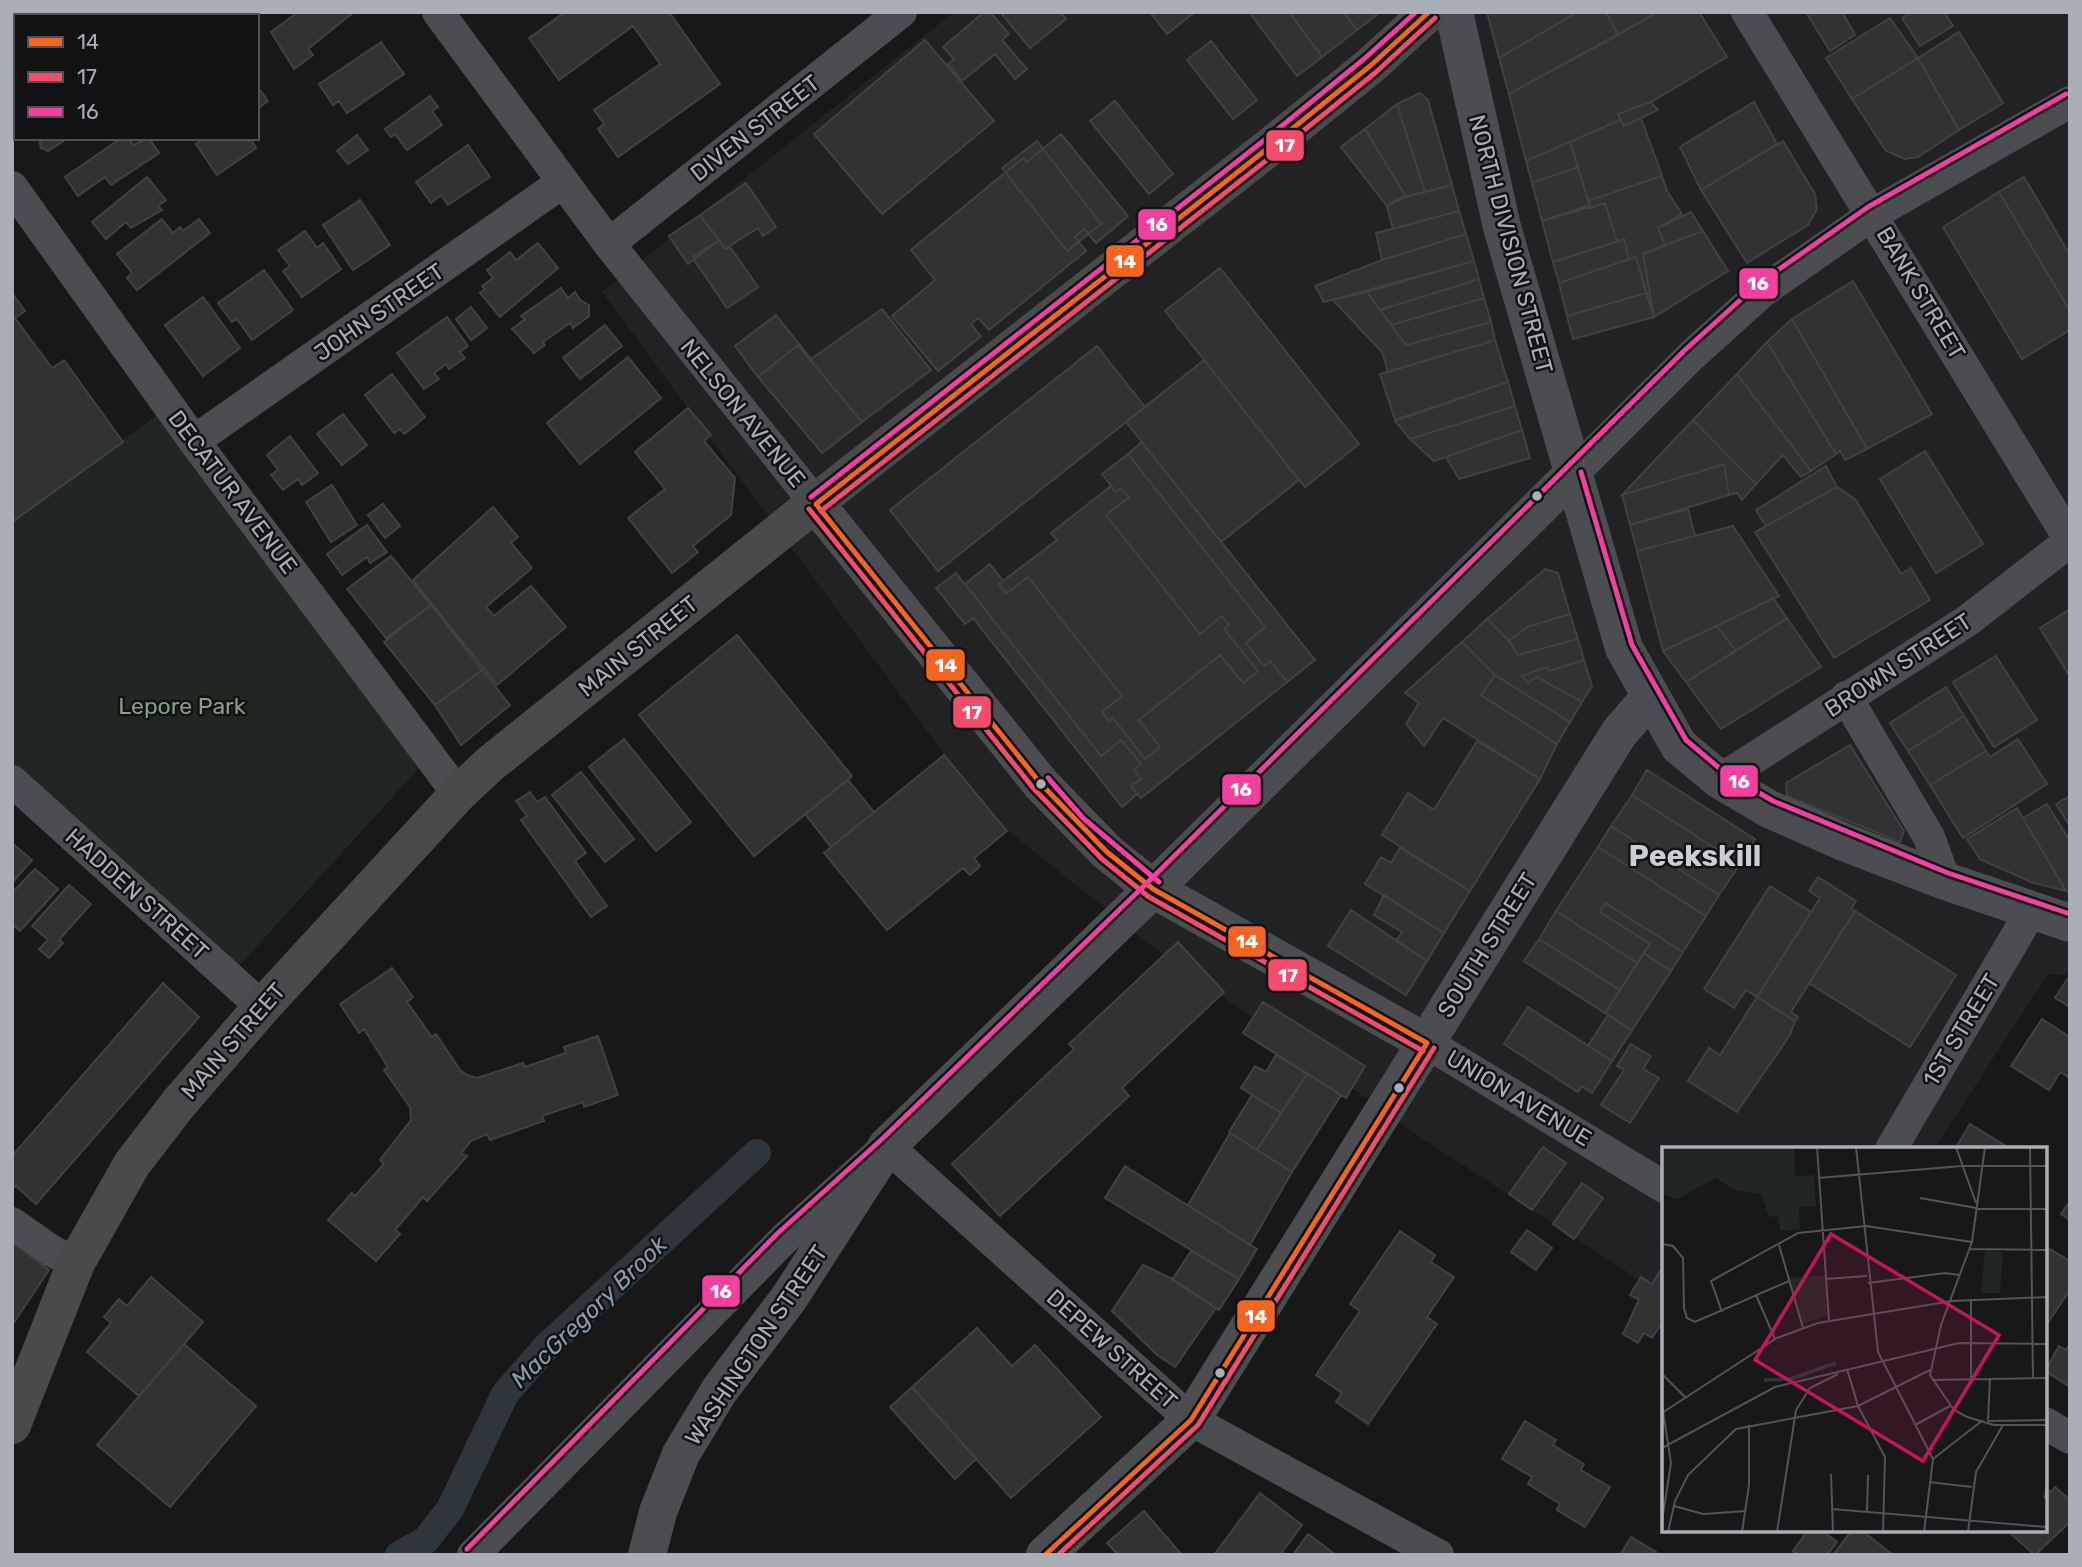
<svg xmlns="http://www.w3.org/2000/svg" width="2082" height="1567" font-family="Rubik,sans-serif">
  <rect width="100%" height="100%" fill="#181818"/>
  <path fill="#222224" d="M954 12H2070V975L2048 974 1934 1149H1664V1296L1423 1139 1149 944 990 816 602 292Z"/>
  <path fill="#202621" d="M169 406 430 756 228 978 12 780V522Z"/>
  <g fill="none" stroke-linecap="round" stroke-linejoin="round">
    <path stroke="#2e363b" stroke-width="28" d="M399 1555 426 1540 450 1509 505 1394 548 1345 757 1153"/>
  </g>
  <path fill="#323233" stroke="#404144" stroke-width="2" d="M26 12H65L68 16H29Z
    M298 12H354L308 49 313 55 294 69 271 32Z
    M565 12H669L720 84 618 157 598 129 604 124 594 110 660 64 633 26 559 80 529 38Z
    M984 12H990L1009 34 1002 40 1027 69 1015 79 995 54 962 81 948 64 954 59 943 47Z
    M1000 12H1061L1066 19 1030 48Z
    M1150 12H1195L1167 34Z
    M1249 12H1289L1322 57 1297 76Z
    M1289 12H1344L1357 30 1322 57Z
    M1344 12H1380L1357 30Z
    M1487 12H1578L1499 58Z
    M1578 12H1606L1618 35 1509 94 1499 58Z
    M1606 12H1658L1618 35Z
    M1658 12H1699L1727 57 1651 102 1618 114 1620 120 1526 161 1509 94Z
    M1806 12H1842L1855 35 1830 51Z
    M1911 12H1944L1953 26 1920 46 1902 18Z
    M1890 18 1918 58 1852 99 1826 58Z
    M1959 32 2003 103 1959 130 1918 58Z
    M925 40 994 121 882 214 814 134Z
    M1211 41 1257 100 1233 119 1187 60Z
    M381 42 404 74 347 113 339 101 333 105 319 84Z
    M1918 58 1959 130 1918 157 1905 159 1886 151 1852 99Z
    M257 86 268 101 257 109Z
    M1420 93 1428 100 1452 185 1425 192 1397 104Z
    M430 96 438 107 432 111 442 125 407 150 395 134 391 137 385 129Z
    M1115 101 1173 174 1149 194 1090 121Z
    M1651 102 1658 110 1624 126 1618 114Z
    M1754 102 1777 144 1701 190 1680 147Z
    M1397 104 1425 192 1406 197 1365 129Z
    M1641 118 1662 176 1588 201 1570 142 1620 120 1624 126Z
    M1365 129 1406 197 1387 206 1341 147Z
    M1061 134 1128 216 1096 243 1084 229 1075 237 1086 251 989 330 978 318 971 324 981 336 938 371 892 316 935 280 911 250 1023 158 1027 162Z
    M357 135 368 150 348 164 337 151Z
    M39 138H68L48 151 41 148Z
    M121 138H129L133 145 149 138 159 153 111 185 105 177 78 196 65 177Z
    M205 138H250L256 148 217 175 196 144Z
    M1037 141 1101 224 1067 251 1002 168Z
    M1783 141 1815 194 1817 209 1808 225 1747 263 1701 190Z
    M1570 142 1578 167 1532 183 1526 161Z
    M468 145 490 177 448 205 441 195 431 203 416 182Z
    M1578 167 1590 205 1542 221 1532 183Z
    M1662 176 1667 191 1682 214 1658 228 1665 245 1643 254 1654 317 1636 257 1629 259 1624 239 1617 242 1605 203 1591 208 1588 201Z
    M147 177 166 200 158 206 162 210 131 228 126 222 106 239 92 222Z
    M2024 177 2070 255V311L1999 192Z
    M746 183 776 227 763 236 758 228 725 249 700 215Z
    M1452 185 1459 211 1393 229 1387 206 1399 198Z
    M1999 192 2070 311V330L2022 359 1943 227Z
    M360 200 390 245 353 270 323 225Z
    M1605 203 1617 242 1553 262 1542 221Z
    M1459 211 1466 234 1382 260 1376 233Z
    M1691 212 1703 231 1665 245 1658 228Z
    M700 215 719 240 688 264 669 236Z
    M162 219 173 233 180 227 183 231 199 219 210 233 137 290 127 278 132 273 117 254Z
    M305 231 317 248 323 243 341 269 302 297 283 271 290 266 278 250Z
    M1703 231 1728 271 1654 317 1643 254Z
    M1466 234 1474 261 1324 302 1315 286 1382 260Z
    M1624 239 1629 259 1559 283 1553 262Z
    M719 240 725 249 730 247 758 287 727 308 694 260V256Z
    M538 243 558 268 500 317 480 293 485 289 482 286 493 278 487 270 510 252 516 260Z
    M1636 257 1646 293 1567 316 1559 283Z
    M1474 261 1479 279 1380 310 1367 292Z
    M1220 268 1359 444 1305 487 1165 311Z
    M264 270 293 310 252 340 237 319 232 322 218 303Z
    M1479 279 1484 298 1391 325 1380 310Z
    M1853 281 1932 414 1867 449 1792 319Z
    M561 288 568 298 575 292 581 301 589 305V316L573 328 570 323 543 342 545 345 534 353 512 329 525 319 521 316Z
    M1367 292 1406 345 1491 322 1495 340 1388 372 1382 352 1333 300Z
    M12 293 25 311 15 318 52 368 64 360 123 442 12 522Z
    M1646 293 1654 317 1573 339 1567 316Z
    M203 297 240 348 203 376 165 325Z
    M1484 298 1491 322 1406 345 1391 325Z
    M471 307 487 328 471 340 456 319Z
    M882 309 931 370 862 422 798 345 758 377 735 346 776 315 811 359Z
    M447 317 468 346 460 352 465 358 449 369 446 364 434 373 439 379 424 389 397 353Z
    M1792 319 1867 449 1845 460 1840 451 1836 454 1767 342Z
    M605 325 622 346 580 379 563 358Z
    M1495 340 1508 382 1395 420 1380 374Z
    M1767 342 1836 454 1811 471 1737 374Z
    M798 345 862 422 822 453 758 377Z
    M1097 346 1145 407 938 571 890 510Z
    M628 357 661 398 580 464 547 423Z
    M1204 360 1299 480 1221 542 1126 422Z
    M392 374 425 417 404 434 400 429 394 433 365 395Z
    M1737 374 1811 471 1801 477 1783 455 1756 484 1693 420Z
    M1508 382 1515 406 1410 439 1395 421Z
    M1515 406 1522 430 1446 457 1434 461 1410 439Z
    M688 408 711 435 704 441 735 478 731 515 693 546 698 552 672 573 628 518 665 489 635 452Z
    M343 414 367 445 342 465 317 434Z
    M1693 420 1756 484 1742 500 1737 493 1729 495 1724 464 1622 495Z
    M1522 430 1530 458 1459 479 1446 457Z
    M290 436 318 473 302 485 298 479 283 490 271 475 278 470 267 455Z
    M1142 442 1315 660 1287 682 1270 661 1264 666 1246 643 1265 627 1128 454Z
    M1925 451 1983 544 1936 573 1880 479Z
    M1128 454 1265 627 1246 643 1264 666 1270 661 1287 682 1141 798 1131 786 1141 779 1134 770 1141 764 1121 740 1101 756 965 584 990 564 1003 581 999 584 1006 594 1028 577 1122 696 1102 712 1109 721 1113 718 1145 759 1160 747 1139 720 1220 655 1243 683 1258 671 1224 629 1229 625 1222 616 1200 634 1106 515 1129 497 1121 488 1116 492 1102 474Z
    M1724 464 1729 495 1630 525 1622 495Z
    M1826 466 1837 487 1766 526 1756 510Z
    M332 485 357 525 331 542 306 502Z
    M1111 486 1116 492 1121 488 1129 497 1106 515 1200 634 1222 616 1229 625 1224 629 1258 671 1243 683 1220 655 1139 720 1160 747 1145 759 1113 718 1109 721 1102 712 1122 696 1028 577 1006 594 999 584 1057 540 1051 533Z
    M1837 487 1855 499 1901 574 1911 568 1930 600 1834 658 1755 532Z
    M383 504 400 526 385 538 368 515Z
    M493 507 518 537 511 543 532 568 486 607 494 616 531 586 566 627 497 685 413 580Z
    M1688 509 1695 536 1637 551 1630 525Z
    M367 525 387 552 370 563 367 557 342 575 327 554Z
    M1733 526 1779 596 1663 651 1637 551Z
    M391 556 431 605 386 638 347 589Z
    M1545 569 1558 573 1570 614 1527 627 1509 641 1487 619Z
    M956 573 1101 756 1121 740 1141 764 1134 770 1141 779 1131 786 1137 794 1122 807 973 618 965 624 936 588Z
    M1773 598 1787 618 1736 651 1717 626Z
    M431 605 482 670 435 705 384 642Z
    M2070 609V677L2040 628Z
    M1570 614 1578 639 1518 655 1509 641 1527 627Z
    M1787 618 1821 667 1721 729 1686 682Z
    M1487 619 1509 641 1518 655 1578 639 1584 660 1549 671 1547 667 1522 676 1528 683 1537 677 1582 702 1570 722 1495 675 1462 642Z
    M1717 626 1736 651 1686 682 1663 651Z
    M737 635 852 776 754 856 639 715Z
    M1462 642 1495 675 1481 695 1557 744 1540 779 1443 718 1424 746 1406 724 1419 703 1405 693Z
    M1996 656 2037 720 1994 747 1953 682Z
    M1584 660 1592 686 1582 702 1537 677 1528 683 1522 676 1547 667 1549 671Z
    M482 670 510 705 461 745 435 705Z
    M1495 675 1570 722 1557 744 1481 695Z
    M1946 687 1964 716 1908 751 1890 723Z
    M1964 716 1986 751 1930 785 1908 751Z
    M624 739 691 822 656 851 589 767Z
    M2018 739 2047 784 1963 838 1930 785 1986 751 1990 757Z
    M1477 741 1540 779 1470 891 1382 835 1408 793 1434 810Z
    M1850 745 1904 831 1900 842 1787 796 1786 783Z
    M944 755 1007 831 974 858 980 866 970 875 963 868 887 930 824 853Z
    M1647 770 1755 839 1740 864 1632 795Z
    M581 772 634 839 605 862 552 795Z
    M848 780 874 812 831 847 805 814Z
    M530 792 537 802 545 797 586 853 575 861 607 906 591 917 521 820 527 816 516 801Z
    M1632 795 1740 864 1719 895 1611 826Z
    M2070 796V826L2056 804Z
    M2047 804 2070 841V892L2066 891 2023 818Z
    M2017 808 2023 818 2066 891 2031 882 1980 859 1967 839Z
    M1611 826 1719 895 1706 916 1598 847Z
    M12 843 32 860 12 883Z
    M1598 847 1706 916 1683 952 1605 903 1600 912 1650 944 1637 963 1556 911Z
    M1400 848 1470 891 1444 933 1365 884 1381 857 1391 863Z
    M35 869 58 889 20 931 12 924V893Z
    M1818 877 1856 901 1851 909 1855 911 1791 1012 1798 1017 1795 1021 1757 997 1820 898 1809 891Z
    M69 885 91 904 59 940 63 943 49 958 39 949 48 940 32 926Z
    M1770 886 1811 912 1757 997 1746 990 1734 1008 1704 989Z
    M1384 895 1444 933 1427 961 1396 941 1402 932 1374 915Z
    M1605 903 1683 952 1671 971 1644 953 1650 944 1600 912Z
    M1351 910 1427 961 1406 995 1328 946Z
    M1556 911 1637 963 1620 990 1539 939Z
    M1855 911 1956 975 1910 1047 1809 983Z
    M1539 939 1620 990 1605 1013 1524 961Z
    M1178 942 1224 992 1122 1088 1129 1096 1000 1216 952 1164 1074 1049 1069 1044Z
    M1644 953 1671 971 1632 1030 1605 1013Z
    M392 968 413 997 407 1002 432 1037 436 1034 460 1070 467 1075 477 1078 523 1063 525 1067 566 1053 564 1047 598 1036 618 1095 584 1107 583 1102 542 1116 544 1121 490 1140 487 1134 471 1141 461 1153 467 1156 427 1201 423 1197 395 1230 400 1234 376 1261 328 1220 352 1193 355 1196 384 1164 380 1160 411 1120 410 1107 384 1070 388 1067 364 1029 359 1033 340 1004Z
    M2070 975V1007L2055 998Z
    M163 983 199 1017 36 1204 16 1186 12 1188V1156Z
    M1757 997 1795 1021 1790 1035 1737 1112 1688 1081 1709 1048 1720 1055Z
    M1263 1002 1365 1066 1346 1098 1243 1033Z
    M1528 1007 1612 1061 1592 1093 1582 1086 1578 1092 1504 1044Z
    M1608 1015 1632 1030 1612 1061 1588 1046Z
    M2042 1019 2070 1037V1078L2060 1072 2049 1090 2011 1066Z
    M1631 1044 1651 1056 1643 1069 1659 1078 1630 1123 1601 1105 1624 1070 1617 1066Z
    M1276 1055 1307 1074 1281 1113 1241 1088 1255 1066 1266 1072Z
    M1307 1074 1341 1095 1292 1172 1257 1150Z
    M1252 1095 1281 1113 1257 1150 1229 1132Z
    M1970 1124 2011 1149H1955Z
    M1230 1133 1292 1172 1250 1245 1188 1205Z
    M1543 1147 1566 1163 1532 1210 1509 1194Z
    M1125 1166 1257 1249 1239 1279 1105 1198Z
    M1582 1183 1603 1198 1574 1239 1553 1224Z
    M2070 1201V1220L2061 1214Z
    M1527 1230 1552 1248 1536 1270 1511 1252Z
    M1400 1231 1435 1255 1431 1262 1454 1277 1427 1317 1437 1324 1368 1424 1336 1402 1342 1393 1316 1375 1360 1311 1350 1304Z
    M12 1242 49 1270 13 1324 12 1323Z
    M2045 1246 2070 1261V1290L2045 1327Z
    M1191 1251 1239 1279 1219 1310 1172 1280Z
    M1143 1265 1173 1279 1216 1308 1175 1367 1156 1354 1112 1311Z
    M1661 1269 1664 1320 1652 1338 1644 1333 1638 1343 1623 1334 1639 1300 1630 1295 1641 1277 1652 1284Z
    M151 1277 203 1322 139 1396 87 1352 111 1323 104 1317 119 1299 127 1306Z
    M977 1328 1012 1366 1035 1345 1101 1417 1011 1498 912 1387Z
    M184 1344 256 1406 170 1507 97 1445Z
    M2070 1344V1387L2045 1371 2059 1346 2066 1350Z
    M912 1387 976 1459 955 1479 890 1407Z
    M1525 1421 1556 1440 1553 1445 1584 1464 1581 1470 1610 1487 1585 1527 1557 1510 1560 1504 1528 1484 1532 1477 1502 1459Z
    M2055 1487 2070 1500V1522L2035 1555 2012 1535 2016 1530H2045V1489L2051 1492Z
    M1260 1493 1302 1525 1280 1555H1214Z
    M1144 1511 1182 1555H1118L1107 1543Z
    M1808 1530H1821L1837 1542 1827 1555H1798L1793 1551Z
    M1852 1530H1861L1893 1555H1833Z
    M1308 1534 1336 1555H1293Z
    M1631 1537 1656 1552 1655 1555H1620Z"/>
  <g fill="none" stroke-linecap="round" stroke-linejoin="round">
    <path stroke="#4c4d50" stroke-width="32" d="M438 12 609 244 816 504
      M1747 12 2070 540
      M12 187 194 441 458 794
      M609 244 901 12
      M194 441 563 182
      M1573 474 1692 355 1763 291 1873 214 2070 102
      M1846 697 1929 837 1945 881
      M1720 780 1967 621 2070 541
      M12 781 262 1007
      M1427 1043 1664 1187
      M1891 1149 2031 911
      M12 1223 52 1251 76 1263
      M2045 1423 2070 1438
      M473 1555 784 1239 887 1146 1191 1420 1438 1555"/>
    <path stroke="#4c4d50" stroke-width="38" d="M1454 12 1502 227 1624 648 1679 746 1720 780 1769 809 1844 842 1945 881 2070 923
      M816 504 1041 784 1107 852 1153 889 1427 1043
      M647 1555 658 1512 681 1454 719 1391 789 1298 887 1146 1153 889 1573 474
      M1045 1555 1191 1420 1619 733 1650 697"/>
    <path stroke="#4a4a4c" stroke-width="38" d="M12 1425 76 1263 132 1164 179 1103 262 1007 458 794 490 764 849 476 1272 145 1370 66 1429 12"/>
    <g stroke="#121214" stroke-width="10">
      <path id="bus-1" d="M816 504 1041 784 1107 852 1153 889 1427 1043
        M816 504 1272 145 1370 66 1429 12
        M1045 1555 1191 1420 1427 1043"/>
    </g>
    <g stroke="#121214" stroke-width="10">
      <path id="bus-2" d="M809 509 1034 789 1102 859 1149 897 1423 1051
        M821 511 1277 152 1375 73 1435 18
        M1058 1555 1198 1425 1434 1048"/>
    </g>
    <g stroke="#121214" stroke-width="10">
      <path id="bus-3" d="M1581 472 1632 645 1686 740 1725 773 1773 801 1948 873 2070 914
        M811 497 1267 138 1364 59 1416 12
        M1048 778 1083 818 1159 882
        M467 1549 778 1233 881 1140 1147 883 1686 349 1758 284 1868 207 2066 94"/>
    </g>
    <use href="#bus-1" stroke="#f26522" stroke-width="5"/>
    <use href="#bus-2" stroke="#f44d6c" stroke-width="5"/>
    <use href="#bus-3" stroke="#f240a1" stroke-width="5"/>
  </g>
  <g fill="#aaafb7" stroke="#121214" stroke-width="2.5">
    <circle cx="1537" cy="496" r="6"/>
    <circle cx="1041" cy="784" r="6"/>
    <circle cx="1399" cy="1088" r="6"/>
    <circle cx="1220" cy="1373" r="6"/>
  </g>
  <g text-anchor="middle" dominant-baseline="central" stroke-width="5" stroke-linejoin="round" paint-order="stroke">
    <g font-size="23" fill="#aaafb7" stroke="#121214">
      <text transform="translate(755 128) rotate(-38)">DIVEN STREET</text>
      <text transform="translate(1511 244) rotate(75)">NORTH DIVISION STREET</text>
      <text transform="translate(1921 293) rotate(59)">BANK STREET</text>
      <text transform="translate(379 312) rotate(-35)">JOHN STREET</text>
      <text transform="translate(743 413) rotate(51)">NELSON AVENUE</text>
      <text transform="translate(233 492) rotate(53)">DECATUR AVENUE</text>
      <text transform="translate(638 646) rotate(-39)">MAIN STREET</text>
      <text transform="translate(1898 665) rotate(-33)">BROWN STREET</text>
      <text transform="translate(137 894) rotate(42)">HADDEN STREET</text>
      <text transform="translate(1487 945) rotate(-58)">SOUTH STREET</text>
      <text transform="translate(1961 1030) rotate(-59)">1ST STREET</text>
      <text transform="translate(233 1041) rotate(-49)">MAIN STREET</text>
      <text transform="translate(1519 1098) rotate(31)">UNION AVENUE</text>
      <text transform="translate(756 1345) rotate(-56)">WASHINGTON STREET</text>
      <text transform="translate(1112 1349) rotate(42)">DEPEW STREET</text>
    </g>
    <g font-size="23" fill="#83a183" stroke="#121214">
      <text x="182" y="706">Lepore Park</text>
    </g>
    <g font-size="24" font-style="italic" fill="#859eaf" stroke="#121214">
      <text transform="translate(589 1312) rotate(-44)">MacGregory Brook</text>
    </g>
    <g font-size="30" font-weight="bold" fill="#cbced4" stroke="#121214">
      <text x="1695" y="856">Peekskill</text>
    </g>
  </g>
  <g transform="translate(1662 1147)">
    <rect width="385" height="385" fill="#181818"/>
    <path d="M0 0H132L133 29 152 28 154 59 137 60 138 82 118 84 116 69 107 70 99 47 75 44 53 31 16 52 0 47ZM323 104 341 105 338 146H319ZM163 128 167 168 140 177 126 131Z" fill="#202621"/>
    <path fill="none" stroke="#2e363b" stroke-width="3.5" d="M102 233 128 232 174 216"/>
    <path fill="none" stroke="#525458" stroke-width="2" d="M155 0 167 173M194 0 216 205 271 312 262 385M294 0 314 56M323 0 310 95 279 178 268 228 292 263 305 270 332 278H385M368 0 371 231M156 31 300 19H385M258 51 320 62H385M0 97 11 99 21 111 22 161 25 171 33 175 127 134M117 98 141 181M308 102 385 103M163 132 205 129M206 136 283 126 297 128M94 148 113 192M309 152V231M60 165 49 134 136 86 204 79 310 95M185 222 196 259 223 310 221 385M0 227 23 250M270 233 385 231M0 258 9 316 0 374M0 266 115 191 156 176 290 154 385 150M326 274 385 273M326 274 328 231M253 278 288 259M0 301 113 240 297 196 385 197M271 312 321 273M169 327 171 385M267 335 310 340M383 352 385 330M12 359 41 367 84 364M170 362 385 380M205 364 206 328M6 385 13 354 26 328 74 282 196 259 268 223M80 385 87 338V278M115 385 134 263 148 241 176 227M306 385 314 325 341 278"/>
    <path fill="#c2185b" fill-opacity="0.15" stroke="#c2185b" stroke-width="3.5" d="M169 87 337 188 261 314 93 213Z"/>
    <rect width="385" height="385" fill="none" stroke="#aaafb7" stroke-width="3.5"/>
  </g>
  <g stroke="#121214" stroke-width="2.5">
    <rect x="1265" y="129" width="40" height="33" rx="7" fill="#f44d6c"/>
    <rect x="1137" y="208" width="40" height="33" rx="7" fill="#f240a1"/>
    <rect x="1105" y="244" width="40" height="34" rx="7" fill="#f26522"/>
    <rect x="1738" y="267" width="41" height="33" rx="7" fill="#f240a1"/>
    <rect x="925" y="648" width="41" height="34" rx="7" fill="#f26522"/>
    <rect x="952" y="695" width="40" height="34" rx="7" fill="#f44d6c"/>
    <rect x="1719" y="764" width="40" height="34" rx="7" fill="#f240a1"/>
    <rect x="1221" y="773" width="41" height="33" rx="7" fill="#f240a1"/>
    <rect x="1227" y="925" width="40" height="33" rx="7" fill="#f26522"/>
    <rect x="1267" y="958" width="41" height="34" rx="7" fill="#f44d6c"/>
    <rect x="701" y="1274" width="40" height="34" rx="7" fill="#f240a1"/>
    <rect x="1236" y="1299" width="40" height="34" rx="7" fill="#f26522"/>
  </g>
  <g font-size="19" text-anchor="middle" font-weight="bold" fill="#fff">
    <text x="1285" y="152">17</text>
    <text x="1157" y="231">16</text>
    <text x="1125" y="268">14</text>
    <text x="1758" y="290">16</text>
    <text x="946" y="672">14</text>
    <text x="972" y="719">17</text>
    <text x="1739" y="788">16</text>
    <text x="1241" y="796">16</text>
    <text x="1247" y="948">14</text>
    <text x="1288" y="982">17</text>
    <text x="721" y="1298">16</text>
    <text x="1256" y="1323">14</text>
  </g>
  <rect width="2082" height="1567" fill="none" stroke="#aaafb7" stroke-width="28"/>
  <rect x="14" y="14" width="245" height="126" fill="#121214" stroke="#4f5155" stroke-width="2"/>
  <rect x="28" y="37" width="35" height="10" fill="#f26522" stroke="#4f5155" stroke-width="2"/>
  <text x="77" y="49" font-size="21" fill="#aaafb7">14</text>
  <rect x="28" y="72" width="35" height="10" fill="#f44d6c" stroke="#4f5155" stroke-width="2"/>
  <text x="77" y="84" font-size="21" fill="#aaafb7">17</text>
  <rect x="28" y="107" width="35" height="10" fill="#f240a1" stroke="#4f5155" stroke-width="2"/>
  <text x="77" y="119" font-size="21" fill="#aaafb7">16</text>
</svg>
